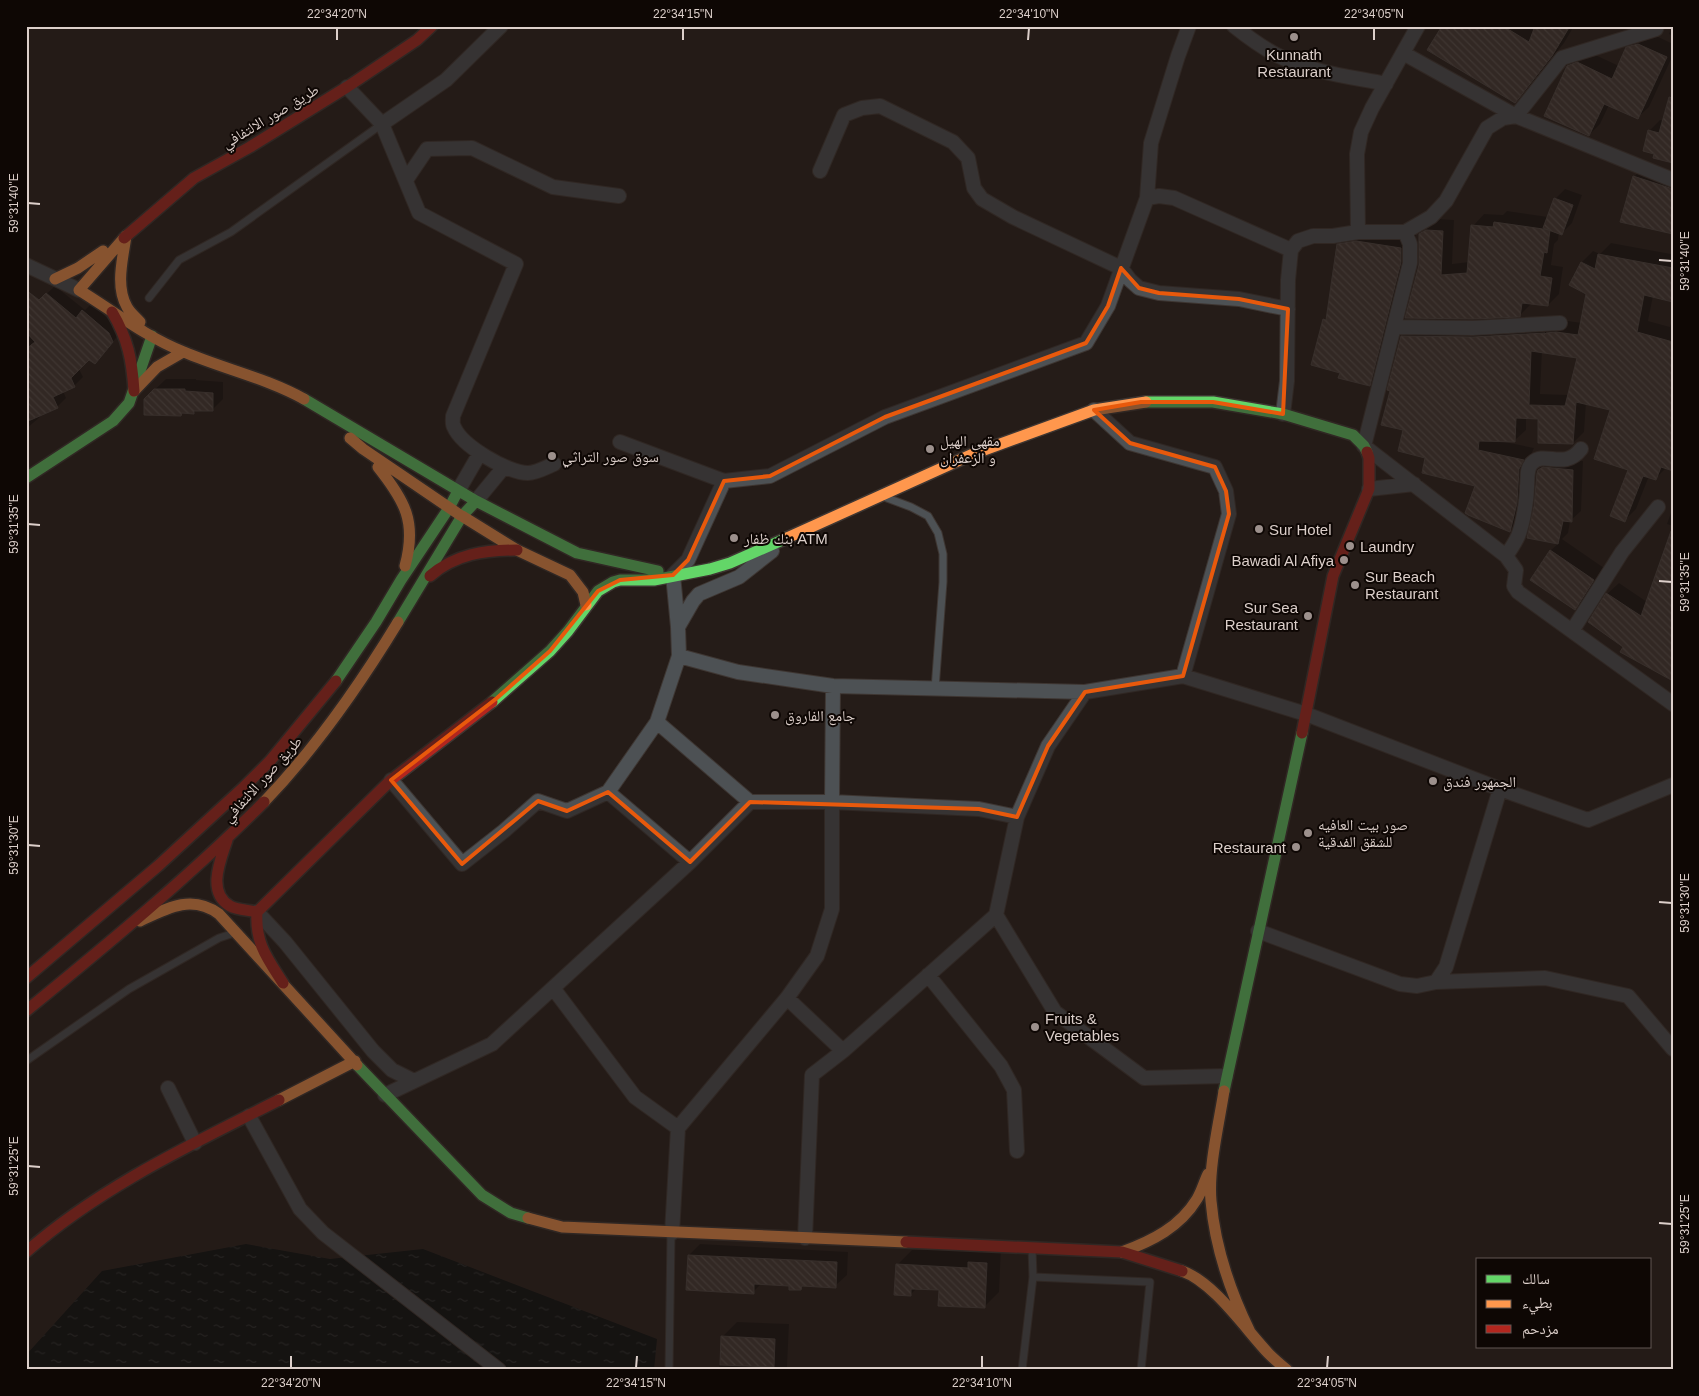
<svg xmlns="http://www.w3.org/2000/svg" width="1699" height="1396" font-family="Arial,'Noto Naskh Arabic',sans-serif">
  <defs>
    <pattern id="water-ripples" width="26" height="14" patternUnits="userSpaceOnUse" patternTransform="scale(1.25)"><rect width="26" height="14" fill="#03090a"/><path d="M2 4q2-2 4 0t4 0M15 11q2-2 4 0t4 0" fill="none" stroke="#272c2c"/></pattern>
    <pattern id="building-back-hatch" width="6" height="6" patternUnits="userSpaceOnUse" patternTransform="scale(1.25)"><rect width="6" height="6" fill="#443934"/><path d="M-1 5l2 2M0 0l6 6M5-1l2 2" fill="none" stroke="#5e5550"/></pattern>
  </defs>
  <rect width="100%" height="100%" fill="#251c18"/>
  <path fill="url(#water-ripples)" d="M246 1244 330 1259 423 1249 657 1339 654 1370H26V1355L102 1271Z"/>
  <path fill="#0007" fill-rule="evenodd" d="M1443 26H1574L1564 43 1527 89 1515 101Z
    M1672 26H1673V36L1669 34Z
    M1650 33 1673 44V55L1649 107 1637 118 1609 105 1600 124 1589 135 1568 66 1580 55 1589 52 1619 66 1628 48 1639 36Z
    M1673 87V162L1655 153 1649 131 1660 120 1664 121Z
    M1644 166 1673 176V227L1634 177Z
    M1565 189 1582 195 1572 223 1562 233 1559 232 1558 240 1554 244 1551 265 1563 267 1559 294 1548 305 1532 303 1520 315 1420 265V235L1432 223 1439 219 1454 220 1452 264 1469 262 1473 226 1484 214 1503 215 1507 211 1548 217 1555 199Z
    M1353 230 1416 233V246L1385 369 1370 384 1341 372 1324 320 1328 316 1338 245Z
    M1611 243 1671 254 1673 248V301L1653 296 1648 321 1670 327 1673 316V469L1667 467 1656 478 1649 476 1636 509 1625 520 1630 470 1612 409 1586 403 1584 432 1573 443 1540 418 1526 417V430L1514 441H1505V442L1534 448 1530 457 1521 519 1510 530 1476 485 1427 457 1405 429 1402 336 1413 325 1568 321 1582 323 1588 293 1571 285 1582 262 1593 251 1600 254ZM1542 351 1579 356 1569 395 1540 394Z
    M55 286 85 310 92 303 121 332 95 363 89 358 79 369 83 377 74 386 63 391 66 398 57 407 39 415 40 417 26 429V313Z
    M166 379H196V380L223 382V399L212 410H196L194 413 184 412 180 415 145 399Z
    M1552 458 1583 461 1581 511 1570 521 1568 533 1562 539 1604 568 1586 598 1575 609 1532 579 1551 550 1559 543 1528 537 1542 469Z
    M1673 507V526L1667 524Z
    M1619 583 1647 602 1673 679 1590 622 1607 594Z
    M700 1244 848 1252 847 1275 835 1286 805 1285 801 1289 790 1284 762 1283 753 1292 689 1255Z
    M1001 1248 999 1292 984 1307 940 1289 917 1288 910 1295 897 1265 912 1250Z
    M737 1322 789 1324 787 1367 849 1370H715L721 1365 722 1337Z"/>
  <path fill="url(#building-back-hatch)" stroke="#4e4642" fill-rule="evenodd" d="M1442 26H1503L1529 42 1535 26H1570L1552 56 1515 103 1427 50Z
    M1638 44 1667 57 1638 119 1604 104 1589 136 1544 116 1567 66 1577 62 1612 79 1626 47Z
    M1669 97 1673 98V163L1653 158 1654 154 1643 151 1648 130 1659 133Z
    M1633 176 1673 189V234L1620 222Z
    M1554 198 1573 205 1562 235 1543 228Z
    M1494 222 1550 230 1547 253 1544 252 1540 276 1552 278 1548 306 1522 303 1520 317 1473 319 1405 318 1419 265V234L1426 230 1443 231 1441 275 1467 273 1471 225 1493 227Z
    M1356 241 1401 248V262L1370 386 1338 378 1340 373 1311 365 1323 319 1326 320 1337 244Z
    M1598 254 1673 268V302L1644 295 1637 332 1673 342V471L1661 467 1656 480 1643 476 1625 522 1610 516 1628 470 1594 459 1610 410 1576 402 1573 444 1538 443V419L1516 418 1515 442 1479 441 1478 450 1524 460 1519 469 1517 503 1510 532 1468 515 1465 513 1475 486 1422 473 1425 458 1398 451 1403 430 1381 425 1390 391 1387 390 1401 336 1473 337 1545 333 1544 335 1546 333 1556 332 1578 335 1586 294 1569 285 1581 262 1595 269ZM1531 351 1577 358 1565 406 1529 405Z
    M26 290 39 300 46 293 76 318 82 310 109 333 113 342 95 364 89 360 71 378 75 387 53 397 58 408 26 422V349L35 342 26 332Z
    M154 389H185V391L213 393V411H194V414L182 413 181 416 144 415V399Z
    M1543 467 1573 470 1572 522 1563 521 1558 544 1527 538 1534 506 1537 473 1538 470Z
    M1671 531H1673V681L1620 652 1623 647 1588 622 1606 593 1641 616Z
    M1550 550 1594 580 1575 610 1530 580Z
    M688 1255 837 1262 836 1288 802 1286 801 1290H789V1286L754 1284V1294L686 1290Z
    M968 1262 987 1263 985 1308 938 1306 939 1290 911 1289V1296L894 1295 896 1264 968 1268Z
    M721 1336 775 1339 774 1367 720 1365Z"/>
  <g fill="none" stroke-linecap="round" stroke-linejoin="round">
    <g stroke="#3e3632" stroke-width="9">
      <path id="lane" d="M149 298 179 260 231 232 382 124
        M887 498 911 507 928 516 938 533 943 554V582L935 689
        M26 1061 129 989 219 938 234 933
        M1033 1277 1150 1282 1141 1370
        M669 1370 671 1235
        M1022 1370 1033 1277 1032 1248"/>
    </g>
    <g stroke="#3e3632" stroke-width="16">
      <path id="street" d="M1234 26C1249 38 1265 50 1283 58 1315 73 1352 77 1386 84
        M1403 53 1516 116 1673 180
        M347 87 382 124 419 213 516 264 453 416C453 420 452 424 454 427 462 446 508 473 528 473 536 473 547 467 554 464
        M382 124 446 80 501 26
        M820 171 844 115 862 108 880 106 953 142 968 158 974 188 982 199 1013 217 1121 268 1130 280 1139 288 1159 293 1239 299 1288 309
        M406 180 427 149 472 148 553 187 619 196
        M1147 198 1151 143 1178 56 1189 26
        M1358 232 1357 154 1361 132 1372 108 1418 26
        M1405 232 1410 244V263L1364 446 1506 556 1516 570 1514 586 1518 592 1673 704
        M26 265 79 290
        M1394 327 1473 328 1560 323
        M1094 410 1130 443 1215 467 1226 491 1229 514 1183 676
        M1283 414 1287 381 1288 280 1291 250 1298 241 1313 236H1333L1358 232H1405L1431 217 1446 201 1487 128 1503 118 1516 116 1562 58 1656 29 1657 26
        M620 442 724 481 770 476 885 417 1086 343 1108 306 1147 198 1159 196 1174 198 1291 250
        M1369 489 1414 484
        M458 491 480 453
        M476 501 504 467
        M1506 556C1510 550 1515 543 1518 536 1523 524 1527 499 1527 486 1528 478 1526 469 1532 463 1545 450 1564 471 1581 449
        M678 627 693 601 699 594 739 577 772 551
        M1572 631 1622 552 1658 507
        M679 656 738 672 833 686 1085 692 1183 676 1306 714 1500 789 1588 820 1673 785
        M657 722 750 802
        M391 780 462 864 504 831 538 801 567 811 608 792 657 722 679 656 678 627 673 575 688 560 724 481
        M608 792 690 862
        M257 912 285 942 373 1051 392 1070 414 1081
        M996 915 1055 1012 1144 1078 1226 1076
        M1258 931 1400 984 1417 986 1436 982 1446 967 1500 789
        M928 975 1001 1066 1014 1090 1017 1151
        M1436 982 1545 978 1628 996 1673 1049
        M553 988 635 1097 678 1128
        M787 998 843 1051
        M168 1088 195 1143
        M385 1095 492 1044 690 862 750 802H832L833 686
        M249 1116 300 1209 323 1233 499 1370
        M672 1233 678 1128 787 998 817 956 832 909V802L979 809 1017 817
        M805 1238 812 1075 843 1051 996 915 1017 817 1048 746 1085 692"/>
    </g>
    <g stroke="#3e3632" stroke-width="14">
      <path id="fast" d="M304 399 476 501 462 516 398 622
        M1146 402H1213L1283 414 1353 435 1364 446 1367 452
        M26 478 113 421 129 403 152 336
        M476 501 577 553 658 571
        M336 681 376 622 401 580 449 508 458 491
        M492 702 550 651 568 631 598 591 613 582 620 580H654L710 569 730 563 787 538
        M357 1065 482 1195 511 1213 528 1218
        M1224 1091 1302 733"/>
    </g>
    <g stroke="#3e3632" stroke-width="14">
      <path id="slow" d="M126 236C123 258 115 286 127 307 130 313 136 317 140 322
        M124 238 79 290C113 311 146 337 184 352 224 369 266 378 304 399
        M55 279 78 268 103 251
        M134 391 157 367 183 352
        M350 438 363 449 460 515
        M378 467C405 501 417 522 405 566
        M462 516 517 550 570 575 583 592 586 605
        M787 538 973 454 1094 410 1146 402
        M264 802C316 748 359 686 398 622
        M140 921C167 908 192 894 219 914L357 1065
        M1224 1091C1219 1123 1208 1169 1211 1201 1215 1247 1230 1291 1250 1332
        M279 1100 355 1061
        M528 1218 562 1227 906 1242
        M1122 1252C1152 1241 1180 1227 1197 1199 1202 1191 1204 1182 1208 1174
        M1182 1271C1214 1282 1246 1330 1269 1354 1275 1360 1281 1365 1287 1370"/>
    </g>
    <g stroke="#3e3632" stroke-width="14">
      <path id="jam" d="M124 238 194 178 250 147 347 87 417 40 432 26
        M112 312C128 339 132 360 134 391
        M430 576C455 554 485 550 517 550
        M1302 733 1333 576 1369 489V458L1367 452
        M227 840C221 859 206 892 230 906 237 910 249 910 257 912
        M26 978 158 866 244 787 270 761 336 681
        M283 983C267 958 255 943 257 912L391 780 492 702
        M26 1011C108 944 189 877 264 802
        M906 1242 1122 1252 1182 1271
        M26 1252C100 1187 192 1144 279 1100"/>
    </g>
    <use href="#lane" stroke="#4d5154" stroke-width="7"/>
    <use href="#street" stroke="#4d5154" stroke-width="14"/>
    <use href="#fast" stroke="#63d668" stroke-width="11"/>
    <use href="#slow" stroke="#ff974d" stroke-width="11"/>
    <use href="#jam" stroke="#b3261e" stroke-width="11"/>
  </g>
  <path d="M0 0H1699V1396H0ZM1121 268 1139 288 1159 293 1239 299 1288 309 1283 414 1213 402H1141L1094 410 1130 443 1215 467 1226 491 1229 514 1183 676 1085 692 1048 746 1017 817 979 809 750 802 690 862 608 792 567 811 538 801 462 864 391 780 497 698 550 651 598 591 620 580 673 575 688 560 724 481 770 476 885 417 1086 343 1108 306Z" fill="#251c18" fill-opacity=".55" fill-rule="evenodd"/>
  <path fill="none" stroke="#e8590c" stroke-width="4" stroke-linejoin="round" d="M1121 268 1139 288 1159 293 1239 299 1288 309 1283 414 1213 402H1141L1094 410 1130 443 1215 467 1226 491 1229 514 1183 676 1085 692 1048 746 1017 817 979 809 750 802 690 862 608 792 567 811 538 801 462 864 391 780 497 698 550 651 598 591 620 580 673 575 688 560 724 481 770 476 885 417 1086 343 1108 306Z"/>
  <path fill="none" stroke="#dccfca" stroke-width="2" d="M337 40V28M683 40V28M1028 40 1029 28M1374 40V28M28 203 40 204M1659 260 1672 261M28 524 40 525M1659 581 1672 582M28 845 40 846M1659 902 1672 903M28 1166 40 1167M1659 1223 1672 1224M291 1368V1356M636 1368 637 1356M982 1368V1356M1327 1368 1328 1356"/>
  <g fill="#9c908c" stroke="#0e0704" stroke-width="2">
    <circle cx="1294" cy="37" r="5"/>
    <circle cx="930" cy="449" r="5"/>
    <circle cx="552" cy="456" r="5"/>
    <circle cx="1259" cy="529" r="5"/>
    <circle cx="734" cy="538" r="5"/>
    <circle cx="1350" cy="546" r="5"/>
    <circle cx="1344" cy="560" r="5"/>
    <circle cx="1355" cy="585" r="5"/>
    <circle cx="1308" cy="616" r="5"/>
    <circle cx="775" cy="715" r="5"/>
    <circle cx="1433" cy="781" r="5"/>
    <circle cx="1308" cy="833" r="5"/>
    <circle cx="1296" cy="847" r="5"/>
    <circle cx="1035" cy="1027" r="5"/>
  </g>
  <g text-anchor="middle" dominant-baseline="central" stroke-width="4" stroke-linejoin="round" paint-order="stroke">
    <g font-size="15" fill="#dccfca" stroke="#0e0704" text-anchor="start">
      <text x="1294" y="54" text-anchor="middle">Kunnath<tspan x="1294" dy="17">Restaurant</tspan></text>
      <text x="940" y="440">مقهى الهيل<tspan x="940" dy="17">و الزعفران</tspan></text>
      <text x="562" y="456">سوق صور التراثي</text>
      <text x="1269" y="529">Sur Hotel</text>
      <text x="744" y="538">بنك ظفار ATM</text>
      <text x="1360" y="546">Laundry</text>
      <text x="1334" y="560" text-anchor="end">Bawadi Al Afiya</text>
      <text x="1365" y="576">Sur Beach<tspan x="1365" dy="17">Restaurant</tspan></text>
      <text x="1298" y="607" text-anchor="end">Sur Sea<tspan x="1298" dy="17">Restaurant</tspan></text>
      <text x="785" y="715">جامع الفاروق</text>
      <text x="1443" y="781">الجمهور فندق</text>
      <text x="1318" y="824">صور بيت العافيه<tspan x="1318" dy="17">للشقق الفدقية</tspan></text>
      <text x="1286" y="847" text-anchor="end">Restaurant</text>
      <text x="1045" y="1018">Fruits &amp;<tspan x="1045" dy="17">Vegetables</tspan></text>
    </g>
    <g font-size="15" fill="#dccfca" stroke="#0e0704">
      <text transform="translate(270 116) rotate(-31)">طريق صور الالتفافي</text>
      <text transform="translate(262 779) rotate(-48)">طريق صور الالتفافي</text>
    </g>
  </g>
  <rect width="1699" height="1396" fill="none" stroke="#0e0704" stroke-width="55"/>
  <rect x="1476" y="1258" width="175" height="90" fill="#0e0704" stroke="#605753"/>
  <rect x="1486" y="1275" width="25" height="8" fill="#63d668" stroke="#605753"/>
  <text x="1522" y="1284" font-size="15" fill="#dccfca">سالك</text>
  <rect x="1486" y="1300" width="25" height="8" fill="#ff974d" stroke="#605753"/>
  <text x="1522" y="1308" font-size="15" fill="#dccfca">بطيء</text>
  <rect x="1486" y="1325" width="25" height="8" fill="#b3261e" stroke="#605753"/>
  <text x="1522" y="1334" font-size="15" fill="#dccfca">مزدحم</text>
  <rect x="28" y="28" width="1644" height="1340" fill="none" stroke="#dccfca" stroke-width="2"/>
  <g font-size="12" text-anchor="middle" fill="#dccfca">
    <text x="337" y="18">22°34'20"N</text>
    <text x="683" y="18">22°34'15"N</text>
    <text x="1029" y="18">22°34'10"N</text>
    <text x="1374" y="18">22°34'05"N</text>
    <text transform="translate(14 203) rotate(-90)" y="4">59°31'40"E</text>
    <text transform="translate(1685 261) rotate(-90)" y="4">59°31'40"E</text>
    <text transform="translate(14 524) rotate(-90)" y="4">59°31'35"E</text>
    <text transform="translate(1685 582) rotate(-90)" y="4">59°31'35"E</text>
    <text transform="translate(14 845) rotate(-90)" y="4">59°31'30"E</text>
    <text transform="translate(1685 903) rotate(-90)" y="4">59°31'30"E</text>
    <text transform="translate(14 1166) rotate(-90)" y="4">59°31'25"E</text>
    <text transform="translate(1685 1224) rotate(-90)" y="4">59°31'25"E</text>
    <text x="291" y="1387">22°34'20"N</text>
    <text x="636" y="1387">22°34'15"N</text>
    <text x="982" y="1387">22°34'10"N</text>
    <text x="1327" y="1387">22°34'05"N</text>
  </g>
</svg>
